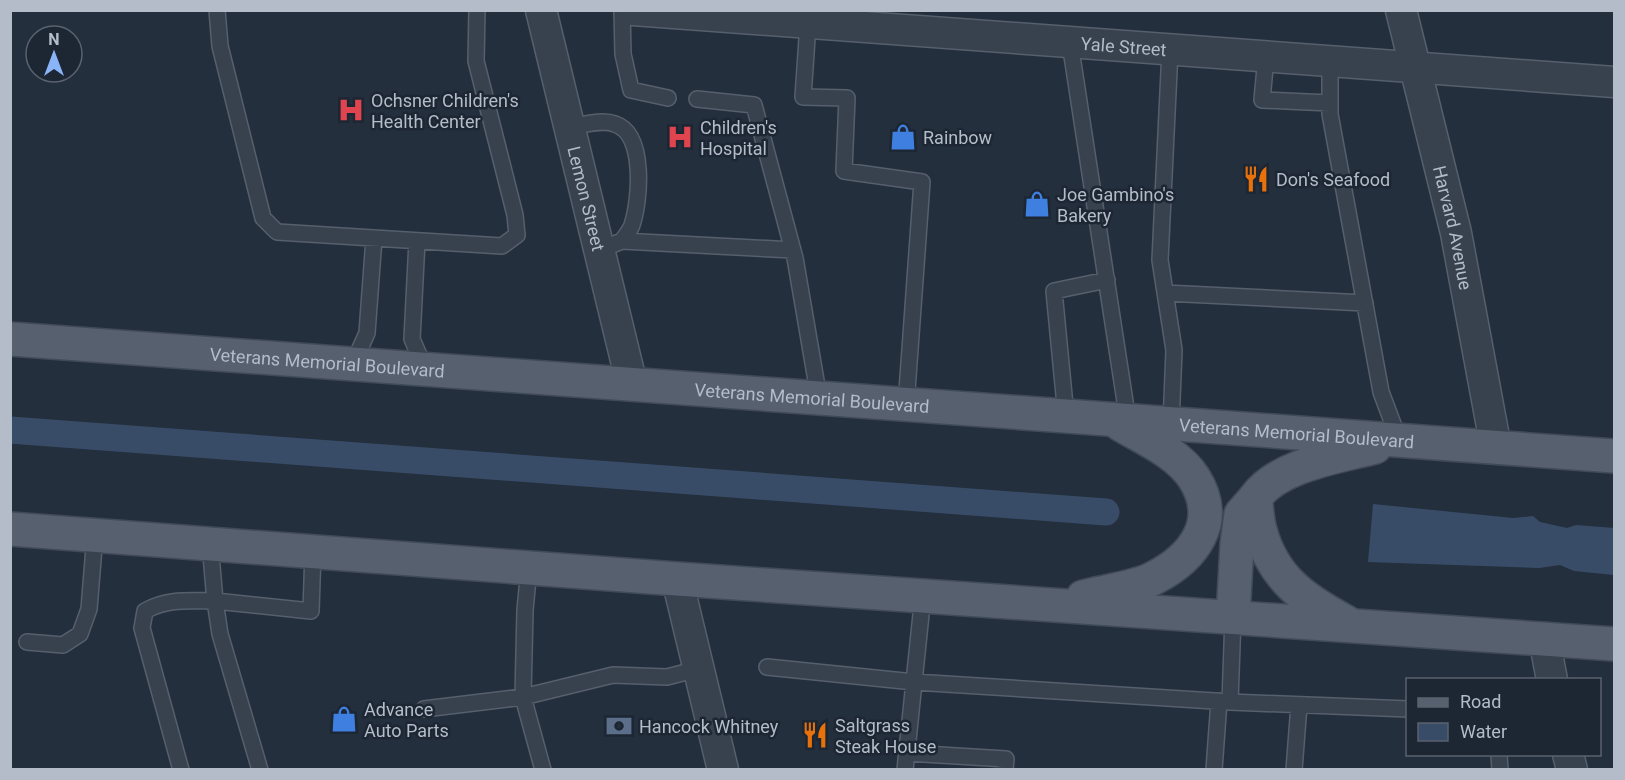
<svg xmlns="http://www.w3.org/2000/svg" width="1625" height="780" font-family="Roboto,sans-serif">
  <rect width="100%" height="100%" fill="#242f3e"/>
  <path fill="#394c67" d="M1373 504 1513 518 1533 516 1540 522 1567 528 1576 525 1614 528V575L1574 571 1560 565 1539 568 1368 562Z"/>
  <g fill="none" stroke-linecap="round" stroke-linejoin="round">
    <path stroke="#394c67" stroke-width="27" d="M10 430 1106 512"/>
    <g stroke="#565f6c" stroke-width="18">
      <path id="service" d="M217 10 220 46 263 218 277 232 502 246 517 235 515 215 476 61 477 10
        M622 10 623 54 631 90 668 98
        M808 24 803 97 847 98 844 171 922 182 906 405
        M1070 43 1128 421
        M1170 50 1160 260 1174 350 1171 424
        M1266 57 1262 100 1330 103
        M1330 62V114L1381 392 1399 440
        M697 99 754 105 795 258 819 398
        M570 127C583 125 602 119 615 124 646 134 640 201 632 225 630 231 625 236 622 241
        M417 241 412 339 425 369
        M599 250 622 241 793 250
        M1165 293 1365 303
        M353 364 367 333 374 238
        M1066 416 1054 291 1107 280
        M210 543 215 601 311 611 313 551
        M529 568 525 610 523 697 543 770
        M923 595 914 682 1230 702 1233 617
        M27 642 63 645 80 634 89 609 95 535
        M767 667 914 682 905 770
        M1230 702 1408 709
        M424 709 523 697 613 675 667 677 698 669
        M907 753 1006 759 1005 770
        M1499 754 1500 770
        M181 770 142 628 145 611C168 598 190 601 215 601L220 634 260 770
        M1214 770 1219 701
        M1294 770 1299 705"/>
    </g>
    <g stroke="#565f6c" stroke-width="33">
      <g id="minor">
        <path id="s1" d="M541 10 632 385"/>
        <path id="s2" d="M633 10 1614 82"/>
        <path id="s3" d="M1401 10 1456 233 1496 448"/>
        <path d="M677 579 723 770"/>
        <path d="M1544 638 1552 680"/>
        <path d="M1568 754 1572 770"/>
      </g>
    </g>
    <g stroke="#414a57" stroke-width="36">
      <g id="primary">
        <path id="s4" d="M10 339 1614 456"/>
        <path d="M10 529 677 579 1614 644"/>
        <path d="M1083 597C1101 592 1139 587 1154 578 1193 558 1222 522 1194 478 1178 453 1145 439 1120 424"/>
        <path d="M1233 617 1237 544 1241 514 1255 498"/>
        <path d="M1346 622C1305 600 1273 579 1260 530 1257 520 1257 508 1255 498 1278 465 1337 457 1375 447"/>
      </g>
    </g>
    <use href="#service" stroke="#38414e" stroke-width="15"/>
    <use href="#minor" stroke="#38414e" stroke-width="30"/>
    <use href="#primary" stroke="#56606e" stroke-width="33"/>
  </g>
  <defs>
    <g id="hospital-bare" transform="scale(2.07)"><path d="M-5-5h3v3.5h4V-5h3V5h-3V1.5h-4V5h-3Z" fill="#e0444e" stroke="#1d2633" stroke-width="2.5" paint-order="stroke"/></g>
    <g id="shop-bare" transform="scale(2.07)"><path d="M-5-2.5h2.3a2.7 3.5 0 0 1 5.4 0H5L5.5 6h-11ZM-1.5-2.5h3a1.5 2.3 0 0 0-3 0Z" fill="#3f7fe0" stroke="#1d2633" stroke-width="2.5" paint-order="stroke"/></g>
    <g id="restaurant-bare" transform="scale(2.07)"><path d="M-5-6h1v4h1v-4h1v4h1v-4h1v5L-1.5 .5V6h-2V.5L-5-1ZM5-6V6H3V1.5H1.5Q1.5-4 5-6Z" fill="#e8710a" stroke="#1d2633" stroke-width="2.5" paint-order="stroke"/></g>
    <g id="bank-bare" transform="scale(2.07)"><path d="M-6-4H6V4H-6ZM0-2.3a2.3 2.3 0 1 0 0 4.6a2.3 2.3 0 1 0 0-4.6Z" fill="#5c6f8a" stroke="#1d2633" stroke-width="2.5" paint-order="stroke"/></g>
  </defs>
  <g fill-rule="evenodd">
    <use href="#hospital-bare" x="351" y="110"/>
    <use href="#hospital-bare" x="680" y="137"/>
    <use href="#shop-bare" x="903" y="137"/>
    <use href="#restaurant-bare" x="1256" y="179"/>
    <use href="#shop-bare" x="1037" y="204"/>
    <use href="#shop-bare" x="344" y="719"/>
    <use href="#bank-bare" x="619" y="726"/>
    <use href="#restaurant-bare" x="815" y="735"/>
  </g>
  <g text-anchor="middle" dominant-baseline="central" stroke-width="5" stroke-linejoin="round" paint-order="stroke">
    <g font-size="18" fill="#b4bcc9" stroke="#1d2633">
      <text stroke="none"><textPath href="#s2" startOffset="492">Yale Street</textPath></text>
      <text stroke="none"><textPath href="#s1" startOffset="194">Lemon Street</textPath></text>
      <text stroke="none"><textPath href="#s3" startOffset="224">Harvard Avenue</textPath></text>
      <text stroke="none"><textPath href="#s4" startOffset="318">Veterans Memorial Boulevard</textPath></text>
      <text stroke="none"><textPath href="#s4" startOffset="804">Veterans Memorial Boulevard</textPath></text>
      <text stroke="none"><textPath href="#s4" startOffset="1290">Veterans Memorial Boulevard</textPath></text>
    </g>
    <g font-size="18" fill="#b4bcc9" stroke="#1d2633" text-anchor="start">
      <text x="371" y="100">Ochsner Children's<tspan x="371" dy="21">Health Center</tspan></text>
      <text x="700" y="127">Children's<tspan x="700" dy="21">Hospital</tspan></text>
      <text x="923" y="137">Rainbow</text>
      <text x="1276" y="179">Don's Seafood</text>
      <text x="1057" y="194">Joe Gambino's<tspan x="1057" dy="21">Bakery</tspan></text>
      <text x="364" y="709">Advance<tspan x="364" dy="21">Auto Parts</tspan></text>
      <text x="835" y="725">Saltgrass<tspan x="835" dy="21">Steak House</tspan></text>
      <text x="639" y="726">Hancock Whitney</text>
    </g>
  </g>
  <rect width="1625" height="780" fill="none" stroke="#b4bcc9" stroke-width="24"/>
  <rect x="1406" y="678" width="195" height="78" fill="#1d2633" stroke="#59626f" stroke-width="1.5"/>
  <rect x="1418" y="698" width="30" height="9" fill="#56606e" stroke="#59626f" stroke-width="1.5"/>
  <text x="1460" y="708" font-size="18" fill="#b4bcc9">Road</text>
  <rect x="1418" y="723" width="30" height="18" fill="#394c67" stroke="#59626f" stroke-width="1.5"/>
  <text x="1460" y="738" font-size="18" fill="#b4bcc9">Water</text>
  <g transform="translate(54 54)"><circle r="28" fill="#1d2633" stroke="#59626f" stroke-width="1.5"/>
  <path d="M0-4.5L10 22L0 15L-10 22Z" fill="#8ab4f8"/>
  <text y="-9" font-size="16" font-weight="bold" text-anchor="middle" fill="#b4bcc9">N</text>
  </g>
</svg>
